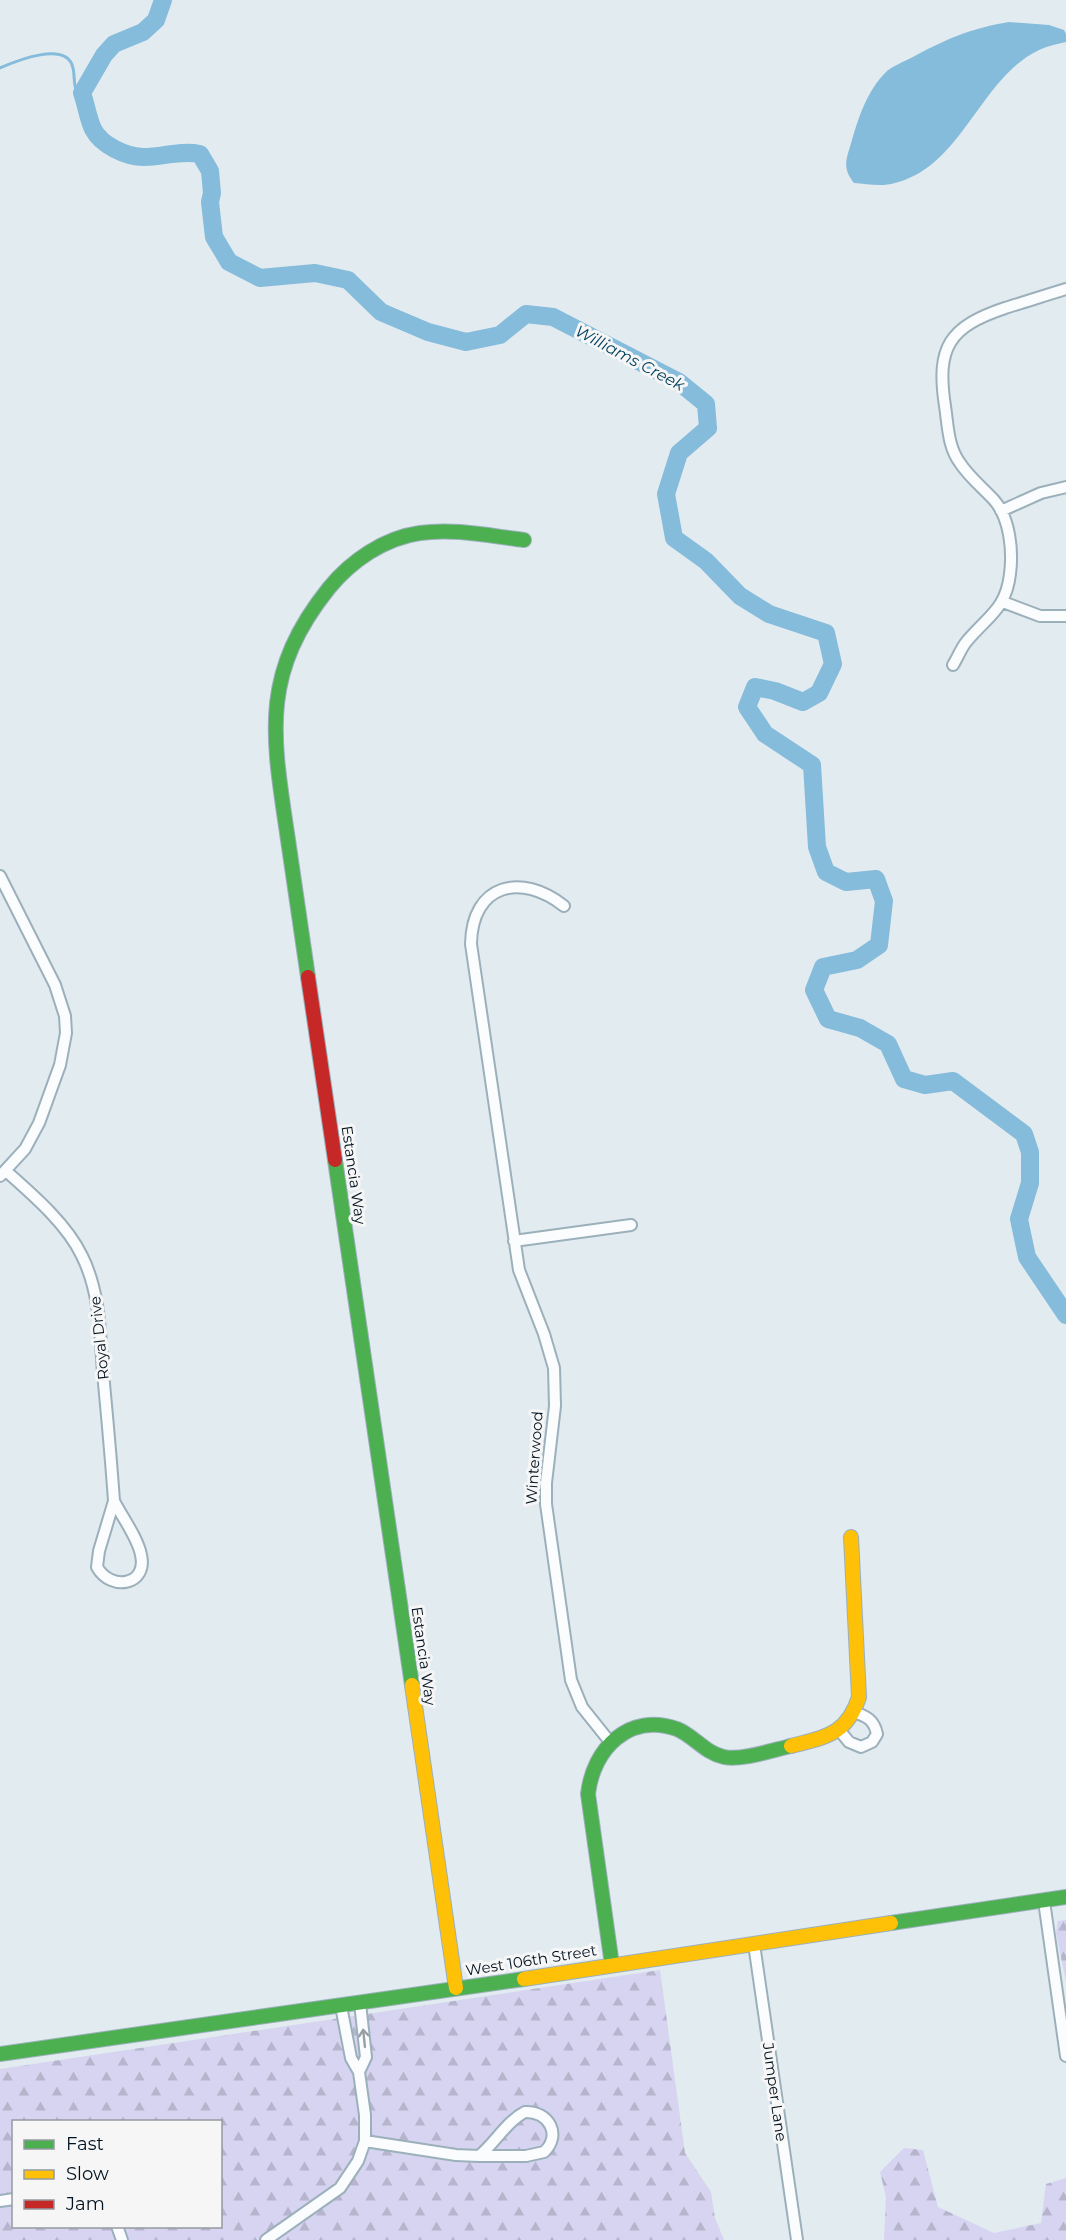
<svg xmlns="http://www.w3.org/2000/svg" width="1066" height="2240" font-family="Montserrat,sans-serif">
  <defs>
    <pattern id="forest-firs" width="22" height="20" patternUnits="userSpaceOnUse" patternTransform="scale(1.5)"><rect width="22" height="20" fill="#d6d4f0"/><path d="M5 1l3.5 6h-7zM16 11l3.5 6h-7z" fill="#b6b5cd"/></pattern>
  </defs>
  <rect width="100%" height="100%" fill="#e2ebf0"/>
  <path fill="url(#forest-firs)" fill-rule="evenodd" d="M1066 1920V1982L1056 1933 1058 1921Z
    M660 1970 685 2153 711 2192 715 2218 724 2240H0V2069ZM14 2122H220V2226H14Z
    M904 2148 923 2150 938 2207 994 2233 1041 2223 1046 2184 1066 2178V2240H884L886 2197 880 2172Z"/>
  <path fill="#85bbdb" d="M1009 22 1049 25 1064 30 1066 34V42C1057 44 1048 46 1039 50 980 78 962 167 895 183 882 187 867 184 854 183 841 167 847 158 852 140 859 116 868 89 887 71 893 66 903 62 911 58 944 40 971 28 1009 22Z"/>
  <g fill="none" stroke-linecap="round" stroke-linejoin="round">
    <path stroke="#85bbdb" stroke-width="3" d="M0 68C16 61 67 40 73 68 76 81 71 89 84 98"/>
    <path stroke="#85bbdb" stroke-width="18" d="M163 0 156 20 143 32 114 44 104 55 82 93C86 104 88 118 93 129 101 145 126 157 144 157 163 157 180 150 200 154L210 171 212 193 210 202 214 237 229 262 260 278 315 273 348 280 381 312 428 332 466 342 500 335 526 314 553 317 679 382 706 404 708 428 679 453 666 494 674 538 706 561 740 596 769 614 826 633 833 664 819 693 803 702 775 691 755 687 747 707 765 734 812 765 817 847 826 872 846 882 876 879 884 901 879 945 857 960 823 967 814 990 828 1019 860 1028 888 1044 904 1079 925 1085 953 1081 1024 1134 1030 1152V1183L1019 1219 1027 1257 1066 1315"/>
    <g stroke="#9bb0bb" stroke-width="14">
      <path id="street" d="M1001 511 1041 493 1066 487
        M1003 602 1040 616H1066
        M953 665C958 657 961 648 967 641 988 616 1006 609 1010 574 1013 551 1010 518 994 500 983 488 969 477 960 463 948 447 948 426 945 406 936 347 949 327 1005 308 1025 302 1046 295 1066 289
        M0 876 55 985 65 1016 66 1033 60 1065 39 1123 25 1149 0 1176
        M564 906C521 872 472 884 471 944L519 1270 544 1334 554 1368 555 1406 546 1483V1504L571 1680 582 1707 610 1742
        M6 1171C32 1194 67 1224 82 1256 100 1292 100 1333 103 1373 107 1415 111 1458 114 1501
        M514 1241 631 1225
        M114 1501C122 1517 138 1538 141 1555 148 1585 111 1592 97 1567L99 1551Z
        M840 1731 849 1742 861 1747 872 1742 877 1734C874 1720 867 1716 853 1712
        M1044 1901 1066 2056
        M754 1944 797 2240
        M359 2072 366 2057 360 2003
        M525 2112C549 2111 562 2135 544 2152L526 2156H479C495 2143 507 2121 525 2112Z
        M365 2141 456 2155 479 2156
        M0 2201 14 2199
        M117 2226 122 2240
        M266 2240 340 2188 358 2161 365 2141V2115L359 2072 351 2058 341 2006"/>
    </g>
    <g stroke="#9bb0bb" stroke-width="16">
      <path id="fast" d="M308 977C301 929 294 881 287 833 272 733 261 673 329 588 351 561 384 538 420 533 454 528 490 536 524 540
        M335 1160 412 1685
        M891 1923 1066 1897
        M612 1965 588 1794C593 1749 629 1712 677 1729 694 1736 705 1753 724 1757 741 1761 773 1750 791 1746
        M0 2054 524 1979"/>
    </g>
    <g stroke="#9bb0bb" stroke-width="16">
      <path id="slow" d="M412 1685 456 1988
        M791 1746C825 1737 847 1735 859 1697L851 1537
        M524 1979 891 1923"/>
    </g>
    <g stroke="#9bb0bb" stroke-width="16">
      <path id="jam" d="M308 977 335 1160"/>
    </g>
    <use href="#street" stroke="#fbfcfd" stroke-width="10"/>
    <use href="#fast" stroke="#4caf50" stroke-width="14"/>
    <use href="#slow" stroke="#ffc107" stroke-width="14"/>
    <use href="#jam" stroke="#c62828" stroke-width="14"/>
  </g>
  <defs><path id="oneway-shaft" d="M-6 0H5M1.5-3L5.5 0L1.5 3" fill="none" stroke-width="1.6" stroke-linecap="round" stroke-linejoin="round" transform="scale(1.5)"/></defs>
  <use stroke="#979ea4" href="#oneway-shaft" transform="translate(364 2038) rotate(-96)"/>
  <g text-anchor="middle" dominant-baseline="central" stroke-width="6" stroke-linejoin="round" paint-order="stroke">
    <g font-size="15" fill="#00111f" stroke="#f6f6f6">
      <text transform="translate(354 1175) rotate(82)">Estancia Way</text>
      <text transform="translate(99 1338) rotate(-96)">Royal Drive</text>
      <text transform="translate(534 1458) rotate(-86)">Winterwood</text>
      <text transform="translate(424 1656) rotate(82)">Estancia Way</text>
      <text transform="translate(531 1960) rotate(-9)">West 106th Street</text>
      <text transform="translate(775 2092) rotate(82)">Jumper Lane</text>
    </g>
    <g font-size="16" font-style="italic" fill="#044361" stroke="#f6f6f6">
      <text transform="translate(630 358) rotate(28)">Williams Creek</text>
    </g>
  </g>
  <rect x="12" y="2120" width="210" height="108" fill="#f6f6f6" stroke="#949aa0" stroke-width="1.5"/>
  <rect x="24" y="2140" width="30" height="9" fill="#4caf50" stroke="#949aa0" stroke-width="1.5"/>
  <text x="66" y="2150" font-size="18" fill="#00111f">Fast</text>
  <rect x="24" y="2170" width="30" height="9" fill="#ffc107" stroke="#949aa0" stroke-width="1.5"/>
  <text x="66" y="2180" font-size="18" fill="#00111f">Slow</text>
  <rect x="24" y="2200" width="30" height="9" fill="#c62828" stroke="#949aa0" stroke-width="1.5"/>
  <text x="66" y="2210" font-size="18" fill="#00111f">Jam</text>
</svg>
